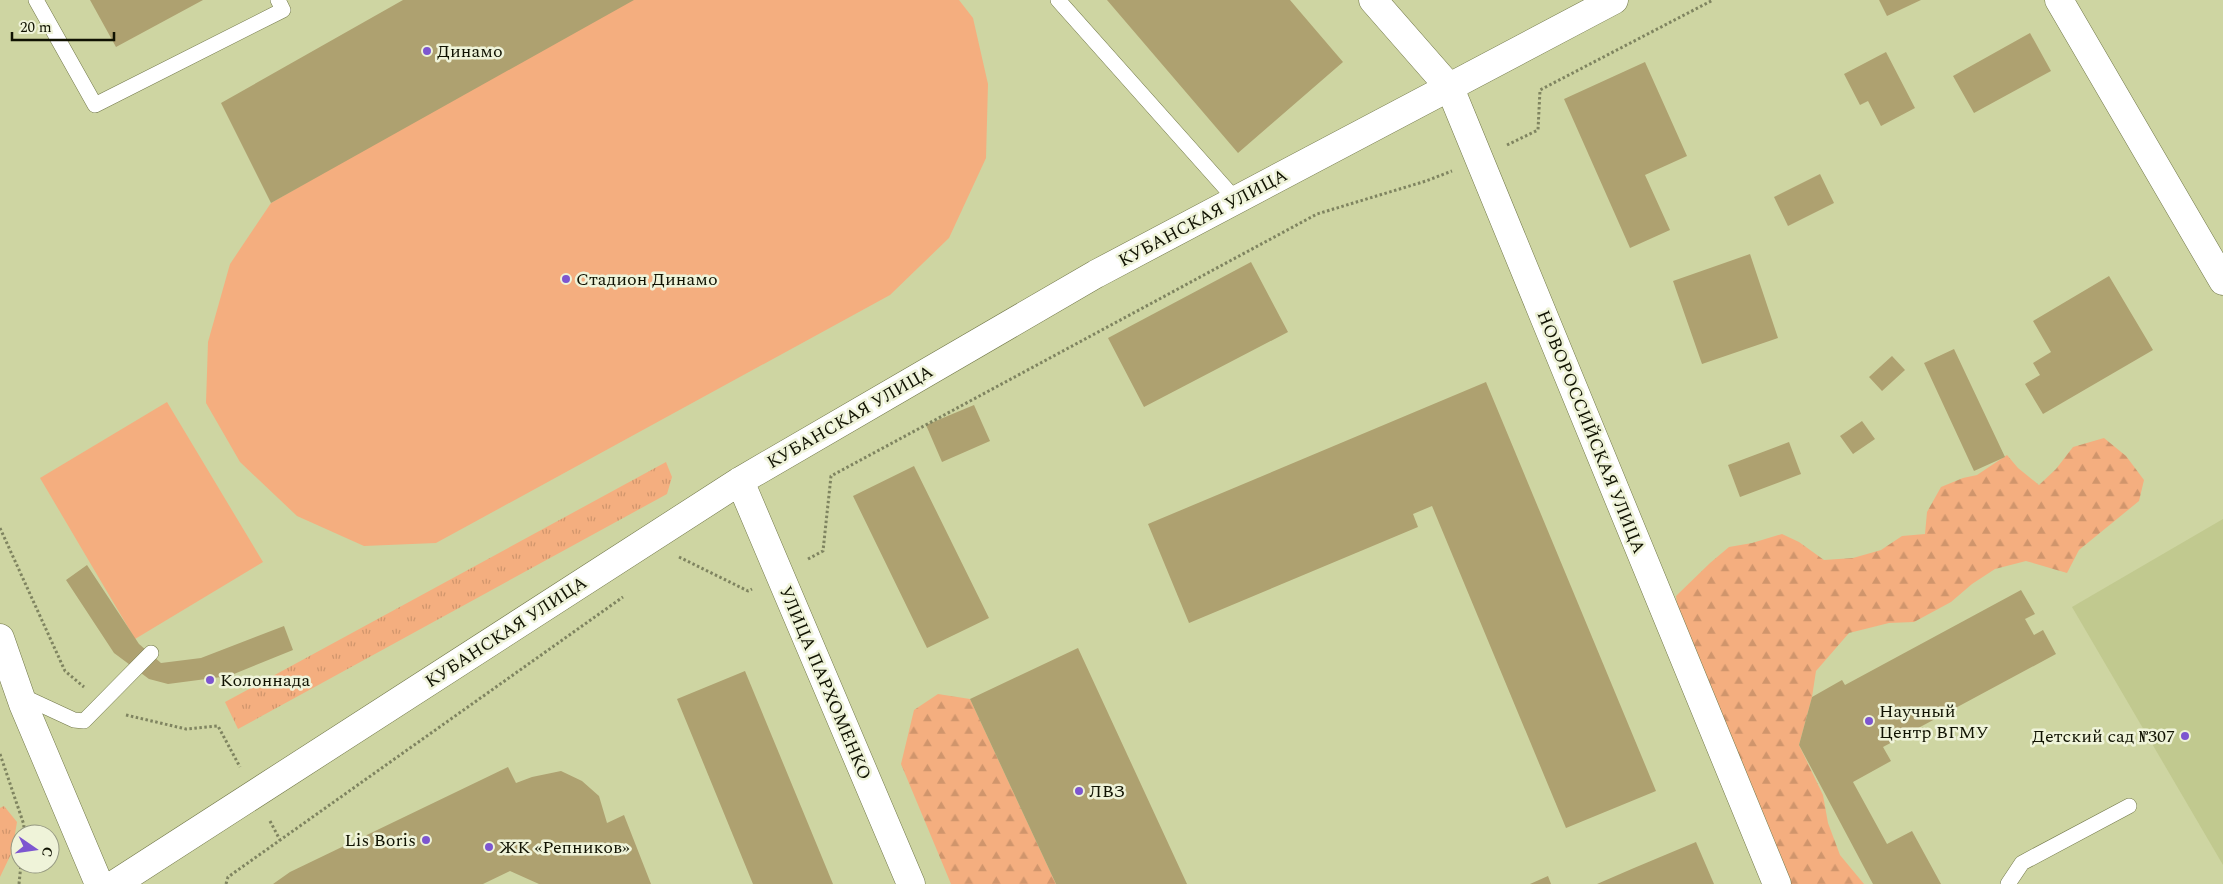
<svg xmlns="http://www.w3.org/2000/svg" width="2223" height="884" font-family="Spectral,serif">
  <defs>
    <pattern id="grass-tufts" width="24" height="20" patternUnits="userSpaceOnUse" patternTransform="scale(1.25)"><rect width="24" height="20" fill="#f4ae7f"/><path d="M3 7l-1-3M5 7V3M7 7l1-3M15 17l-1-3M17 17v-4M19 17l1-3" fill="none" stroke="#d0956c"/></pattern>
    <pattern id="forest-firs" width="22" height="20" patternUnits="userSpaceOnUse" patternTransform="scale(1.25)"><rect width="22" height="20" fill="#f4ae7f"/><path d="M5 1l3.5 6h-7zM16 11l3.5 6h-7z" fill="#d0956c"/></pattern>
  </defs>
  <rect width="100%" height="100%" fill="#ced5a2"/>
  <path fill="#c1c98f" d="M2223 519V865L2072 607Z"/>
  <path fill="url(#grass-tufts)" d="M666 462 672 477 667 494 238 729 225 702Z
    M4 806 17 822 12 852 0 877V808Z"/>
  <path fill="url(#forest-firs)" d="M2104 438 2126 456 2144 480 2139 501 2079 550 2067 573 2026 561 1995 569 1972 584 1951 602 1914 622 1889 623 1849 633 1816 671 1812 697 1799 745 1823 795 1828 823 1840 855 1864 884H1790L1680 632 1676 596 1710 563 1729 547 1752 543 1782 534 1799 542 1824 560 1853 558 1881 550 1902 536 1925 534 1927 512 1941 487 1963 478 1977 475 2007 455 2018 468 2039 485 2056 469 2073 447Z
    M938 694 970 699 1056 884H951L901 764 914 710Z"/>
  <path fill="#f4ae7f" d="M624 0H959L973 18 988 84 986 158 949 238 890 295 436 543 364 546 297 516 240 462 206 403 208 342 230 264 271 203Z
    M167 402 263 562 135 639 40 478Z"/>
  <path fill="#aea170" d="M90 0H203L116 47Z
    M403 0H634L271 203 221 103Z
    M1107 0H1290L1343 62 1238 153Z
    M1879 0H1921L1887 16Z
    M2030 33 2051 71 1974 113 1953 76Z
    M1886 52 1915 108 1881 126 1868 101 1860 105 1844 74Z
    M1645 62 1687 156 1645 175 1670 230 1630 248 1564 99Z
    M1820 174 1834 203 1788 226 1774 197Z
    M1750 254 1778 338 1702 364 1673 281Z
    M1251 262 1288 332 1144 407 1108 338Z
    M2109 276 2153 350 2043 414 2025 384 2040 375 2033 363 2051 352 2033 321Z
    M1954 349 2005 457 1974 471 1924 363Z
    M1892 356 1905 370 1882 391 1869 377Z
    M1486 382 1656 791 1566 828 1432 506 1413 514 1418 527 1189 623 1148 524Z
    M974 405 990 441 942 462 926 425Z
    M1862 421 1875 439 1853 454 1840 436Z
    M1789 442 1801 474 1740 497 1728 465Z
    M914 466 989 618 927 648 853 496Z
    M87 565 139 644 161 663 201 658 284 626 293 650 229 676 168 684 149 679 114 653 66 580Z
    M2021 590 2035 614 2025 619 2034 635 2043 630 2056 654 1883 747 1891 761 1853 782 1887 844 1912 831 1941 884H1873L1799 745 1812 697 1842 680 1845 685Z
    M1078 648 1187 884H1056L970 699Z
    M745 671 833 884H753L677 699Z
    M508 767 516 783 532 777 561 771 582 781 599 796 607 823 624 815 651 884H539L510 871 483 884H273L290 872Z
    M1696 842 1714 884H1597L1634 868Z
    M1548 876 1551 884H1530Z"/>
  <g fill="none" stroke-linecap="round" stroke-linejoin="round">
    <g stroke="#717748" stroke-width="16">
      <path id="lane" d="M36 0 95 105 283 10 278 0
        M1058 0 1236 200
        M20 695 74 720 84 721 151 653
        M2008 884 2022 863 2129 806"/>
    </g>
    <g stroke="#717748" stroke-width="29">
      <path id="street" d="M1373 0 1450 88 1777 884
        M2059 0 2223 281"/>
    </g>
    <g stroke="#717748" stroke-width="29">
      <path id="secondary" d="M740 481 911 884
        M0 638 23 704 99 884
        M115 884 740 481 1096 274 1614 0"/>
    </g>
    <path stroke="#7f8460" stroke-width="3" stroke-dasharray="2.5 2.5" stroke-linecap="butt" d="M1507 145 1538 130 1540 90 1713 0
      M0 528 65 671 84 687
      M679 557 748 591 752 589
      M808 559 823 551 831 476 1317 214 1426 181 1452 171
      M126 715 186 729 218 726 240 767
      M0 754 24 825 23 834
      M270 821 280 840
      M19 884 21 864
      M226 884 228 877 623 597"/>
    <use href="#lane" stroke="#fff" stroke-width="15"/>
    <use href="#street" stroke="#fff" stroke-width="28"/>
    <use href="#secondary" stroke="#fff" stroke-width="28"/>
  </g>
  <g fill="#7d56d0" stroke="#eff3d9" stroke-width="2">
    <circle cx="427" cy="51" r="5"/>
    <circle cx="566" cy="279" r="5"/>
    <circle cx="210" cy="680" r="5"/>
    <circle cx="1869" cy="721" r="5"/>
    <circle cx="2185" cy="736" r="5"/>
    <circle cx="1079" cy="791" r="5"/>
    <circle cx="426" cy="840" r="5"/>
    <circle cx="489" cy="847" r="5"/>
  </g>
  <g text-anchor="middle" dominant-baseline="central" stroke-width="5" stroke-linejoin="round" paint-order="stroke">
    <g font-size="18" fill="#101202" stroke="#eff3d9" text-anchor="start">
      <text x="437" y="51">Динамо</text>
      <text x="576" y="279">Стадион Динамо</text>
      <text x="220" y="680">Колоннада</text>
      <text x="1879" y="711">Научный<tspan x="1879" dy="21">Центр ВГМУ</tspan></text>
      <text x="2175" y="736" text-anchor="end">Детский сад №307</text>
      <text x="1089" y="791">ЛВЗ</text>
      <text x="416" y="840" text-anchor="end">Lis Boris</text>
      <text x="499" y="847">ЖК «Репников»</text>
    </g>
    <g font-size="18" fill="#101202" stroke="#eff3d9">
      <text transform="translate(1203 218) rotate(-28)">КУБАНСКАЯ УЛИЦА</text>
      <text transform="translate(850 417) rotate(-30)">КУБАНСКАЯ УЛИЦА</text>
      <text transform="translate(1591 432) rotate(68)">НОВОРОССИЙСКАЯ УЛИЦА</text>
      <text transform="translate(506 632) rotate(-33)">КУБАНСКАЯ УЛИЦА</text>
      <text transform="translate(825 683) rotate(67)">УЛИЦА ПАРХОМЕНКО</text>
    </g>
  </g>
  <g transform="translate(35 849) rotate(103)"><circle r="24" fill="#eff3d9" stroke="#969983"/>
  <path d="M0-4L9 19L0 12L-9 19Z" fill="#7d56d0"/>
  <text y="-8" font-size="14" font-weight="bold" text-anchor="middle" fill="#101202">С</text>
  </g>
  <path d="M12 32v8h102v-8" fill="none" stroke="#101202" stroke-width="2.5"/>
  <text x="20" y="32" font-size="15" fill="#101202" stroke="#eff3d9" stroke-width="4" paint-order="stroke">20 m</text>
</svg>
